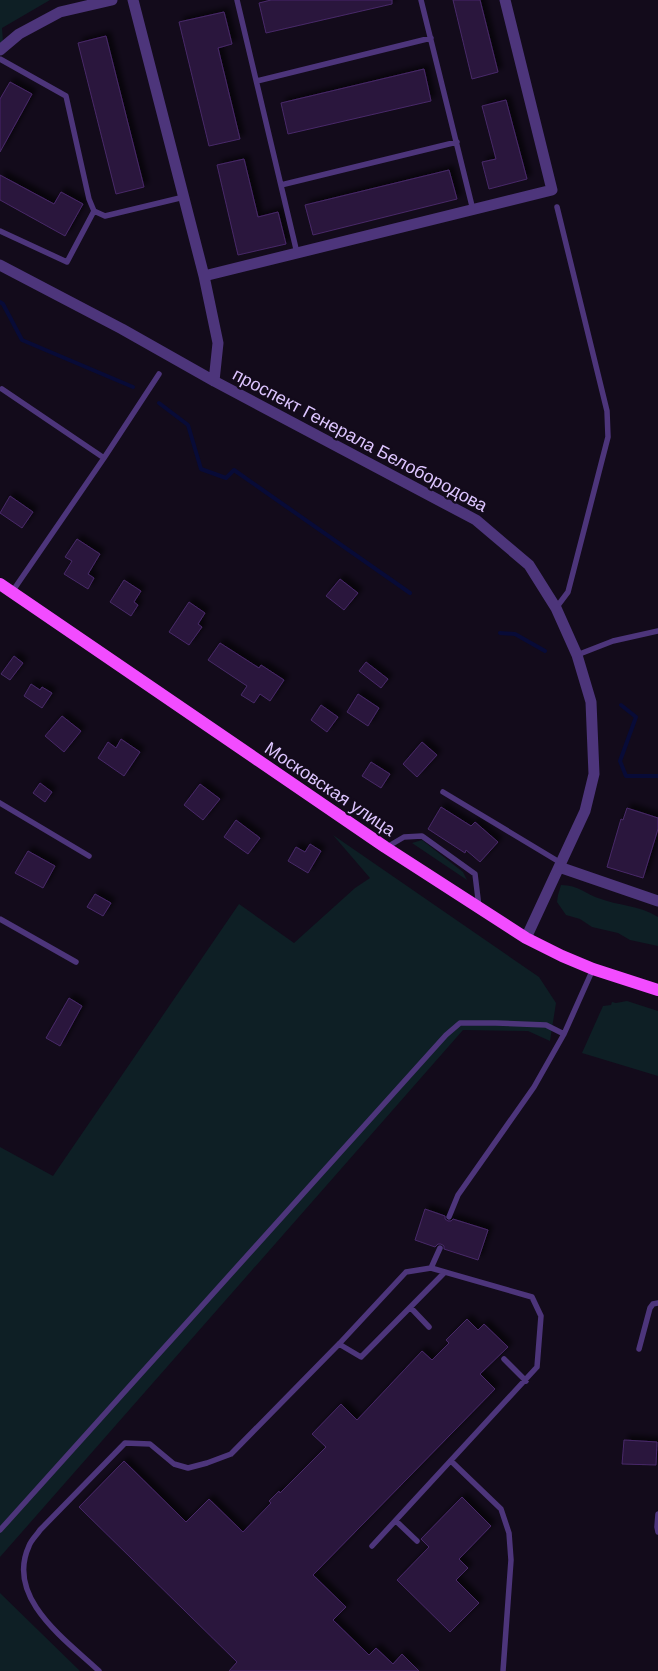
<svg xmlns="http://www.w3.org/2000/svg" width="658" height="1671" font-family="'DM Sans',sans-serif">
  <defs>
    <filter id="shadow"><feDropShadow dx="4.5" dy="-4.5" stdDeviation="2.5" flood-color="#0009"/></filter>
  </defs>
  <rect width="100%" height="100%" fill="#130b1b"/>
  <path fill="#0e1f25" d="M0 0H50L2 28 3 42 0 44Z
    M333 835 539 977 556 1003 550 1041 528 1031 463 1030 0 1557V1147L53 1176 239 904 294 943 355 888 370 878Z
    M422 840 463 872 467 880 412 843Z
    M561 885C580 886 582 892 598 898 618 906 639 905 658 917V946L630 940 618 933 592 927 580 919 566 915 557 902 558 895Z
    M627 1001 658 1011V1076L582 1053 603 1006 611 1005 612 1002 616 1003Z
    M0 1593 80 1671H0Z"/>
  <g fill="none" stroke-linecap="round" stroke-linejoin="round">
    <path stroke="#080b37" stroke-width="4" d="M0 302 3 304 22 340 133 387
      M159 403 188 425 201 469 226 478 234 470 410 593
      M500 633 515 634 545 651
      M621 705 636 717 620 761 626 776H658"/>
  </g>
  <path fill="#2a173c" stroke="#482969" filter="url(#shadow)" d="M271 0H392V4L266 33 259 3Z
    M453 0H480L498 72 472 79Z
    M224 12 232 44 218 48 240 139 209 146 179 22Z
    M106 36 144 187 116 194 78 43Z
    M424 69 431 101 288 134 281 103Z
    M10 82 32 94 0 152V99Z
    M506 100 527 179 489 189 482 162 496 159 482 106Z
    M244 159 258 217 278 212 286 244 238 255 217 165Z
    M449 170 457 199 313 235 305 205Z
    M0 175 54 204 61 192 83 204 65 236 0 200Z
    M10 496 33 512 22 528 0 513Z
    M77 539 100 554 88 574 94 578 88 589 64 574 72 561 65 557Z
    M340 579 358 593 344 610 326 596Z
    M124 580 141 591 134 602 138 605 131 616 110 602Z
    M189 602 205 613 198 624 202 627 189 645 169 632Z
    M220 643 259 668 261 665 284 680 270 701 260 694 254 703 241 695 247 686 208 660Z
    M14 656 23 663 10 680 1 674Z
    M366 662 388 679 381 688 359 671Z
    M31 684 40 690 42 687 52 693 42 708 24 696Z
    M358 694 379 708 368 726 347 712Z
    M321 705 338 717 327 732 311 720Z
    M62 716 81 731 64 752 45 736Z
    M121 739 140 752 124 776 98 758 108 742 116 748Z
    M422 742 437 755 417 777 403 764Z
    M371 762 390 774 381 788 362 776Z
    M40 783 52 792 45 802 33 793Z
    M200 784 220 799 203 820 184 805Z
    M441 807 471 826 475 822 498 842 480 862 466 850 465 853 428 829Z
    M627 808 658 818V829L643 878 607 867 621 819 623 820Z
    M236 820 260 838 248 854 224 837Z
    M310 844 321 851 308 873 288 861 296 847 305 852Z
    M28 851 55 866 43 888 15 873Z
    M95 894 111 903 103 916 87 907Z
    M69 998 82 1006 60 1046 46 1038Z
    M425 1209 445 1216V1219L448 1221H451L453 1219 488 1230 478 1260 444 1249V1246L441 1244H438L435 1247 415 1240Z
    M467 1319 478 1330 484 1324 508 1347 480 1374 495 1389 313 1575 346 1607 333 1620 369 1655 376 1648 393 1664 402 1654 419 1671H229L237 1662 79 1507 124 1461 186 1522 209 1499 243 1532 271 1503 269 1501 279 1491 280 1493 326 1447 312 1434 341 1404 357 1420 422 1351 432 1360 449 1343 446 1340Z
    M624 1440 657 1442 656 1465 622 1464Z
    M462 1497 491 1526 459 1559 468 1568 456 1580 479 1603 450 1632 397 1580 429 1547 421 1539Z"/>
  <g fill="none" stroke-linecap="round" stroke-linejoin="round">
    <path stroke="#4d357b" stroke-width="5.5" d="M237 0 297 253
      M421 0 473 210
      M0 59 66 96 89 199 94 211 105 216 184 197
      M257 81 431 38
      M281 185 457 142
      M0 231 67 262 94 211
      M2 389 104 458 12 592
      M104 458 159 374
      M556 608 568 592 608 437 607 411 557 207
      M577 655 613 641 658 631
      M443 792 561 863
      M0 803 89 856
      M387 847 404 837 422 836 475 874 479 907
      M0 919 76 962
      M449 1217 458 1195 534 1087 564 1034 593 969
      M411 1308 429 1327
      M339 1344 361 1357 444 1273
      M639 1349 650 1308 653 1304 658 1303
      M504 1359 526 1381
      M451 1461 501 1509 509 1533 511 1560 503 1671
      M658 1514 657 1527 658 1532
      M396 1521 417 1541
      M0 1530 446 1035 460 1023H496L546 1025 564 1034
      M372 1546 537 1367 541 1316 532 1297 431 1268
      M99 1671C66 1640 5 1598 29 1546 31 1540 37 1535 40 1530L125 1443 150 1444 174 1464 188 1468 207 1463 231 1454 339 1344 406 1272 431 1268 440 1248"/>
    <path stroke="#4d357b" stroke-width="11" d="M133 0 204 276 218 343 214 381
      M0 50 19 34 60 12 112 0
      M0 265 122 329 214 381 476 520 529 565 556 608 577 655 591 702 594 774 585 811 526 938
      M204 276 552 190 505 0
      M559 867 658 901"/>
    <path stroke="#f24cff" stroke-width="12" d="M0 584 385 847 526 938 562 956 593 969 658 990"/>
  </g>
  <g text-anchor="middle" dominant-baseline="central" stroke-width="4.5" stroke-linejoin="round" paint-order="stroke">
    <g font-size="18" fill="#ddc5ff" stroke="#130b1b">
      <text transform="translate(360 440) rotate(28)">проспект Генерала Белобородова</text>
      <text transform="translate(330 789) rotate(34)">Московская улица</text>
    </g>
  </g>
</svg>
